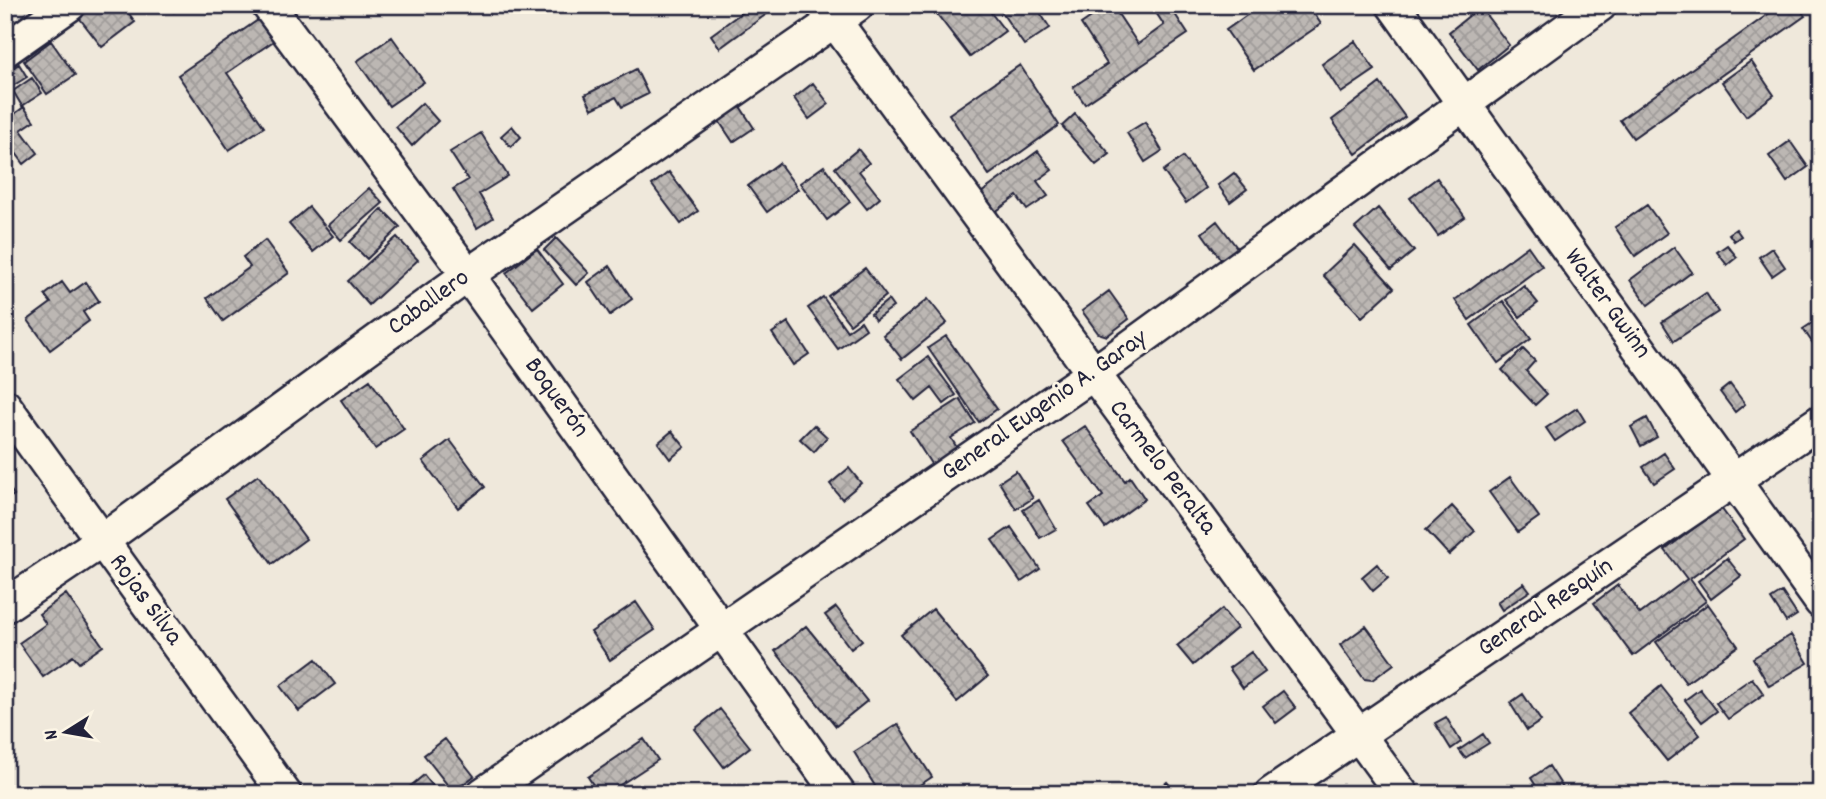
<svg xmlns="http://www.w3.org/2000/svg" width="1826" height="799" font-family="Dekko,sans-serif">
  <defs>
    <pattern id="building-cross-hatch" width="8" height="8" patternUnits="userSpaceOnUse" patternTransform="scale(1.75)"><rect width="8" height="8" fill="#bcb7b3"/><path d="M0 0l8 8M0 8l8-8" fill="none" stroke="#a19d9b"/></pattern>
  </defs>
  <rect width="100%" height="100%" fill="#efe8db"/>
  <filter id="ink" filterUnits="userSpaceOnUse"><feTurbulence type="fractalNoise" baseFrequency=".0143" numOctaves="2"/><feDisplacementMap in="SourceGraphic" scale="14" xChannelSelector="R" yChannelSelector="G"/><feConvolveMatrix kernelMatrix="1 2 1 2 8 2 1 2 1" color-interpolation-filters="sRGB"/></filter>
  <g filter="url(#ink)">
    <path fill="url(#building-cross-hatch)" stroke="#22223b" stroke-width="2" d="M89 5H123L135 22 102 47 77 15Z
      M168 5H183L174 12Z
      M752 5H768L772 10 720 48 711 35Z
      M930 5H985L1005 31 970 57Z
      M1001 5H1035L1050 28 1024 45 998 7Z
      M1109 5H1112L1138 44 1164 25 1151 5H1169L1188 34 1085 104 1073 87 1107 64 1081 24Z
      M1261 5H1308L1321 24 1254 70 1226 30Z
      M1781 5H1797L1805 16 1633 138 1620 120Z
      M1480 7 1509 45 1478 70 1449 32Z
      M261 18 275 40 227 73 264 127 229 150 178 75Z
      M392 37 424 82 389 106 357 61Z
      M51 41 75 75 47 94 24 61Z
      M1355 41 1375 70 1341 93 1322 64Z
      M1751 61 1774 95 1746 116 1722 82Z
      M19 64 27 77 11 87 5 78V73Z
      M1020 65 1059 125 989 175 949 114Z
      M636 69 648 94 622 107 616 97 592 109 585 95Z
      M32 78 42 93 22 106 13 91Z
      M813 83 829 104 809 119 794 98Z
      M1380 83 1405 117 1356 154 1332 120Z
      M734 97 754 128 733 142 713 112Z
      M422 103 438 121 412 146 396 127Z
      M24 107 34 121 21 130 38 153 24 164 5 138V121Z
      M1075 114 1110 154 1096 165 1062 126Z
      M1145 122 1162 151 1145 162 1127 133Z
      M512 126 521 137 511 147 501 136Z
      M481 133 508 176 479 194 493 218 477 228 453 189 468 180 450 152Z
      M1790 141 1808 167 1787 182 1769 156Z
      M858 149 869 163 859 171 880 198 867 209 835 168Z
      M1038 151 1052 170 1037 181 1048 196 1027 210 1017 196 995 212 981 193Z
      M1183 157 1206 188 1186 203 1163 171Z
      M779 163 798 189 767 212 748 186Z
      M824 166 850 202 827 220 800 183Z
      M669 172 698 211 681 224 652 185Z
      M1234 173 1247 189 1230 202 1218 185Z
      M1437 178 1465 217 1438 236 1410 198Z
      M369 188 383 203 341 240 328 225Z
      M1647 205 1667 233 1635 256 1615 227Z
      M309 207 333 236 313 252 289 224Z
      M1378 208 1414 251 1391 270 1355 228Z
      M382 209 400 227 367 259 350 242Z
      M1217 221 1238 249 1222 261 1202 233Z
      M1736 229 1741 236 1734 241 1729 234Z
      M397 237 418 260 369 305 348 281Z
      M556 238 589 273 576 285 544 250Z
      M265 240 289 273 223 321 207 298 250 267 243 257Z
      M1355 245 1394 288 1362 317 1323 275Z
      M1727 245 1737 257 1727 265 1717 252Z
      M1528 246 1542 266 1469 320 1455 300Z
      M1674 247 1692 272 1648 305 1630 280Z
      M1772 248 1785 267 1772 276 1759 257Z
      M537 249 563 284 533 308 506 273Z
      M610 266 632 299 610 315 588 282Z
      M865 268 886 296 850 324 828 296Z
      M62 282 70 293 86 282 99 301 83 312 89 321 50 350 28 320 51 303 45 295Z
      M1524 286 1538 303 1520 317 1506 300Z
      M1109 291 1129 319 1107 336 1098 333 1082 311Z
      M1706 293 1718 312 1674 341 1662 322Z
      M823 297 847 331 861 321 866 329 838 349 808 308Z
      M928 299 947 323 902 359 883 335Z
      M888 300 893 307 875 320 871 314Z
      M1503 301 1531 339 1498 363 1471 325Z
      M1821 317V355L1803 329Z
      M788 322 809 354 793 365 772 333Z
      M946 336 997 409 979 422 928 348Z
      M1523 349 1535 361 1526 371 1547 394 1535 405 1502 370Z
      M928 357 956 395 944 404 932 388 916 401 899 379Z
      M370 380 404 429 375 449 341 400Z
      M1730 384 1745 404 1735 412 1720 392Z
      M960 399 975 423 951 438 959 451 933 467 910 431Z
      M1577 408 1585 421 1555 441 1546 428Z
      M1647 418 1657 437 1641 446 1631 427Z
      M814 425 827 437 814 452 800 439Z
      M1085 426 1125 481 1130 477 1145 499 1105 528 1089 506 1103 496 1063 441Z
      M672 431 685 447 670 459 658 443Z
      M450 440 485 487 458 508 423 461Z
      M1664 453 1675 469 1654 483 1643 467Z
      M849 468 861 483 842 499 830 484Z
      M1016 471 1033 498 1016 509 999 482Z
      M258 475 306 539 272 564 225 499Z
      M1510 477 1539 517 1518 532 1489 492Z
      M5 482 14 495 5 501Z
      M1039 500 1056 529 1040 538 1023 510Z
      M1452 506 1475 531 1449 555 1426 530Z
      M1721 508 1744 539 1690 579 1706 601 1633 656 1594 603 1618 585 1640 614 1687 579 1665 550Z
      M1011 527 1040 569 1021 582 992 540Z
      M1727 558 1741 576 1711 599 1698 581Z
      M1377 564 1388 578 1373 591 1362 577Z
      M1524 583 1530 591 1502 610 1497 602Z
      M1782 592 1797 615 1786 622 1771 599Z
      M66 594 103 646 79 663 73 656 43 677 19 643 46 624 39 614Z
      M636 602 655 630 610 660 591 632Z
      M1708 604 1738 646 1686 683 1656 642Z
      M836 607 862 640 851 649 825 615Z
      M933 609 988 676 957 702 901 635Z
      M1222 609 1237 628 1193 665 1177 646Z
      M806 626 867 701 836 726 775 651Z
      M1366 626 1394 664 1372 680 1364 679 1340 645Z
      M1791 635 1808 663 1769 686 1753 658Z
      M1251 652 1265 672 1243 688 1229 668Z
      M316 659 335 684 299 711 280 686Z
      M1752 678 1764 694 1728 719 1716 703Z
      M1661 686 1700 735 1667 761 1628 713Z
      M1700 689 1717 711 1702 722 1685 700Z
      M1283 691 1296 708 1276 723 1263 706Z
      M1523 694 1541 721 1527 730 1510 703Z
      M720 709 750 747 724 767 695 729Z
      M1446 717 1461 742 1451 749 1435 723Z
      M898 724 932 777 906 794H880L854 752Z
      M1483 734 1489 743 1465 758 1459 750Z
      M445 739 474 776 453 792 424 755Z
      M644 739 658 760 606 794H599L588 777Z
      M1549 766 1567 794H1541L1531 778Z
      M424 775 439 794H401Z
      M1167 782 1177 794H1153Z
      M1340 786 1345 794H1328Z"/>
    <g fill="none" stroke-linecap="round" stroke-linejoin="round">
      <g stroke="#22223b" stroke-width="37">
        <path id="minor" d="M268 5 468 275 839 794
          M823 5 1402 794
          M1393 5 1821 602
          M5 50 69 5
          M5 406 285 794
          M5 606 103 540 468 275 857 5
          M483 794 1093 374 1600 5
          M1271 794 1821 421"/>
      </g>
      <use href="#minor" stroke="#fcf5e5" stroke-width="32"/>
    </g>
  </g>
  <g text-anchor="middle" dominant-baseline="central" stroke-width="6" stroke-linejoin="round" paint-order="stroke">
    <g font-size="26" fill="#22223b" stroke="#fcf5e5">
      <text transform="translate(429 303) rotate(-36)">Caballero</text>
      <text transform="translate(1607 304) rotate(54)">Walter Gwinn</text>
      <text transform="translate(556 398) rotate(54)">Boquerón</text>
      <text transform="translate(1045 406) rotate(-35)">General Eugenio A. Garay</text>
      <text transform="translate(1162 468) rotate(53)">Carmelo Peralta</text>
      <text transform="translate(145 600) rotate(54)">Rojas Silva</text>
      <text transform="translate(1546 608) rotate(-34)">General Resquín</text>
    </g>
  </g>
  <rect width="1826" height="799" fill="none" stroke="#fcf5e5" stroke-width="28"/>
  <rect x="14" y="14" width="1798" height="771" fill="none" stroke="#22223b" stroke-width="2.5" filter="url(#ink)"/>
  <g transform="translate(66 732) rotate(259)" stroke="#fcf5e5" stroke-width="5" paint-order="stroke">
  <path d="M0-5L12 26L0 18L-12 26Z" fill="#22223b"/>
  <text y="-10" font-size="19" font-weight="bold" text-anchor="middle" fill="#22223b">N</text>
  </g>
</svg>
